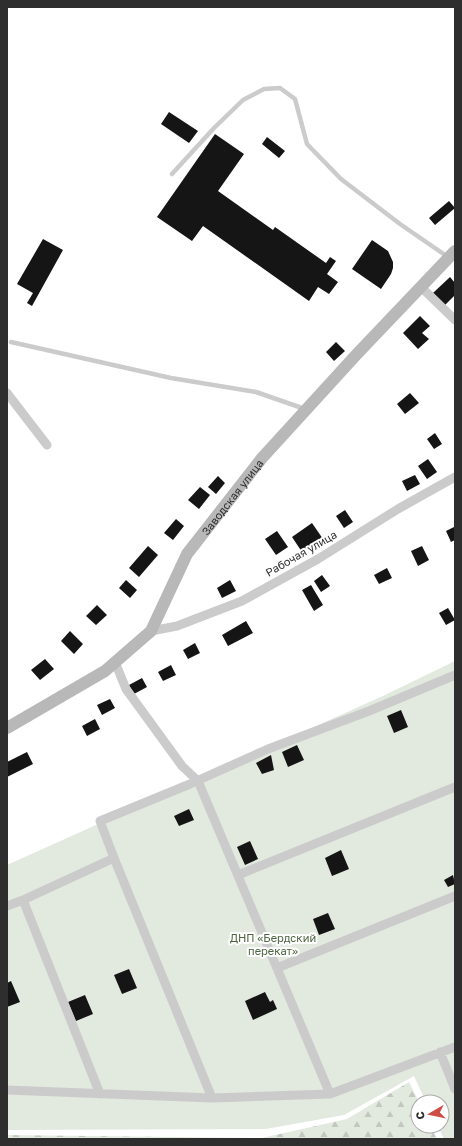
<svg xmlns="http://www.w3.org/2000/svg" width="462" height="1146" font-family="'Golos Text',sans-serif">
  <defs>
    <pattern id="forest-firs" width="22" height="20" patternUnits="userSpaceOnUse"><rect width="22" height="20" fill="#e2e9de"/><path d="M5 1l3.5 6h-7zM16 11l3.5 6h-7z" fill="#c2c8bf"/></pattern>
  </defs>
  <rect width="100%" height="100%" fill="#fff"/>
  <path fill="url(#forest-firs)" d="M409 1082 419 1102 418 1126H430L437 1139H7V1135L262 1138 347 1119Z"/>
  <path fill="#e2e9de" d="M455 661V1139H444L438 1126H442V1102H426L414 1076 344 1115 266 1129 7 1130V865L385 695Z"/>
  <path fill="#151515" d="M169 112 198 131 189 143 161 124Z
    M215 134 244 154 218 191 273 230 275 227 326 263 330 257 336 261 327 274 338 282 329 294 318 287 309 301 203 226 192 241 157 217Z
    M267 137 285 151 279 158 262 144Z
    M449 201 455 208 435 225 429 218Z
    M43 239 63 250 32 306 27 303 33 293 17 284Z
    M372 240 388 251 393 262V268L391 274 381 289 352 269Z
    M450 277 455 283V295L445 305 433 293Z
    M420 316 430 326 422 333 429 339 418 349 403 333Z
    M336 342 345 351 334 361 326 352Z
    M410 393 419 403 405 414 397 404Z
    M435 433 442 444 434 449 427 439Z
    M428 459 437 472 427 479 418 466Z
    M415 475 420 484 407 491 402 481Z
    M218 476 225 483 216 494 208 487Z
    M200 487 210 495 199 509 188 500Z
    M345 510 353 522 344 528 336 516Z
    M176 519 184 526 173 540 164 533Z
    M312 523 323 539 302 552 292 537Z
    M454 527 455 530V540L451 542 446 531Z
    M277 531 288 547 276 555 265 539Z
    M148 546 158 555 139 577 129 568Z
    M422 546 429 560 418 566 411 551Z
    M387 568 392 578 379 584 374 575Z
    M322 575 330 586 321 592 314 581Z
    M126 580 137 590 130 598 119 588Z
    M230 580 236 591 222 598 217 588Z
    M311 585 323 605 314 611 302 590Z
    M97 605 107 615 96 625 86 616Z
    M448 608 455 620 446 625 439 613Z
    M246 621 253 633 228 646 222 635Z
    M70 631 83 644 74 654 61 641Z
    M195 643 200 653 188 659 183 650Z
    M45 659 54 669 40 680 31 670Z
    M171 665 176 675 163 681 158 672Z
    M142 678 147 687 134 694 129 685Z
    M110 699 115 708 102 715 97 705Z
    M401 710 408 727 394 733 387 716Z
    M95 719 100 729 87 736 82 726Z
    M297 745 304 760 288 767 282 752Z
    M27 752 33 764 7 777V762Z
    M271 755 274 770 262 774 256 763Z
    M189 809 194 820 179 826 174 816Z
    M250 841 258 859 245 865 237 847Z
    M341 850 349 869 332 876 325 858Z
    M453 875 455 884 448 887 444 880Z
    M328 913 335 929 319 935 313 919Z
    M129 969 137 988 122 994 114 975Z
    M11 981 20 1002 7 1007V983Z
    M265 992 270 1002 273 1000 277 1009 253 1020 245 1001Z
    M85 995 93 1014 76 1021 68 1002Z"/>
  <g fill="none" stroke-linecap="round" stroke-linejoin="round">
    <path stroke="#cbcbcb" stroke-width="4.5" d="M172 174 214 128 243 100 264 89 280 88 295 99 307 144 341 179 400 224 448 257
      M11 342 171 378 256 392 305 409"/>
    <path stroke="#cbcbcb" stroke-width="9" d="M421 287 455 320
      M7 393 47 445
      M151 631 177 626 242 601 318 559 398 509 455 477
      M114 858 212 1098
      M238 875 455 787
      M23 900 100 1094
      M7 906 23 900 114 858 100 821 190 784 268 749 369 711 455 675
      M277 968 455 896
      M440 1052 455 1089
      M7 1090 212 1098 330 1094 198 781 182 766 126 689 115 662
      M330 1094 455 1047"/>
    <path stroke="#b8b8b8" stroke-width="12" id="s1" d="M7 728 105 671 151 631 187 554 262 458 356 355 455 251"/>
  </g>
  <g text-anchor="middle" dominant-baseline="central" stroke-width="4" stroke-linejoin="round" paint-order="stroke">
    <g font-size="11" fill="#2e2e2e" stroke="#fff">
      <text stroke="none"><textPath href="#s1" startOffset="332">Заводская улица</textPath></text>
      <text transform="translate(301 553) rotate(-30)">Рабочая улица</text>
    </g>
    <g font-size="11" fill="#4d6441" stroke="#fff">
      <text x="273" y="937">ДНП «Бердский<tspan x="273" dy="13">перекат»</tspan></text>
    </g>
  </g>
  <rect width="462" height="1146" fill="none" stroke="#2e2e2e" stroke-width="16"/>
  <g transform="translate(430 1114) rotate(261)"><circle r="19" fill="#ffffff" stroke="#ababab"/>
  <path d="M0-3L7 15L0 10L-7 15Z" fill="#ce4e47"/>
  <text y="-6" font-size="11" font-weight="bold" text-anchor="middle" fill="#2e2e2e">С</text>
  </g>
</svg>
